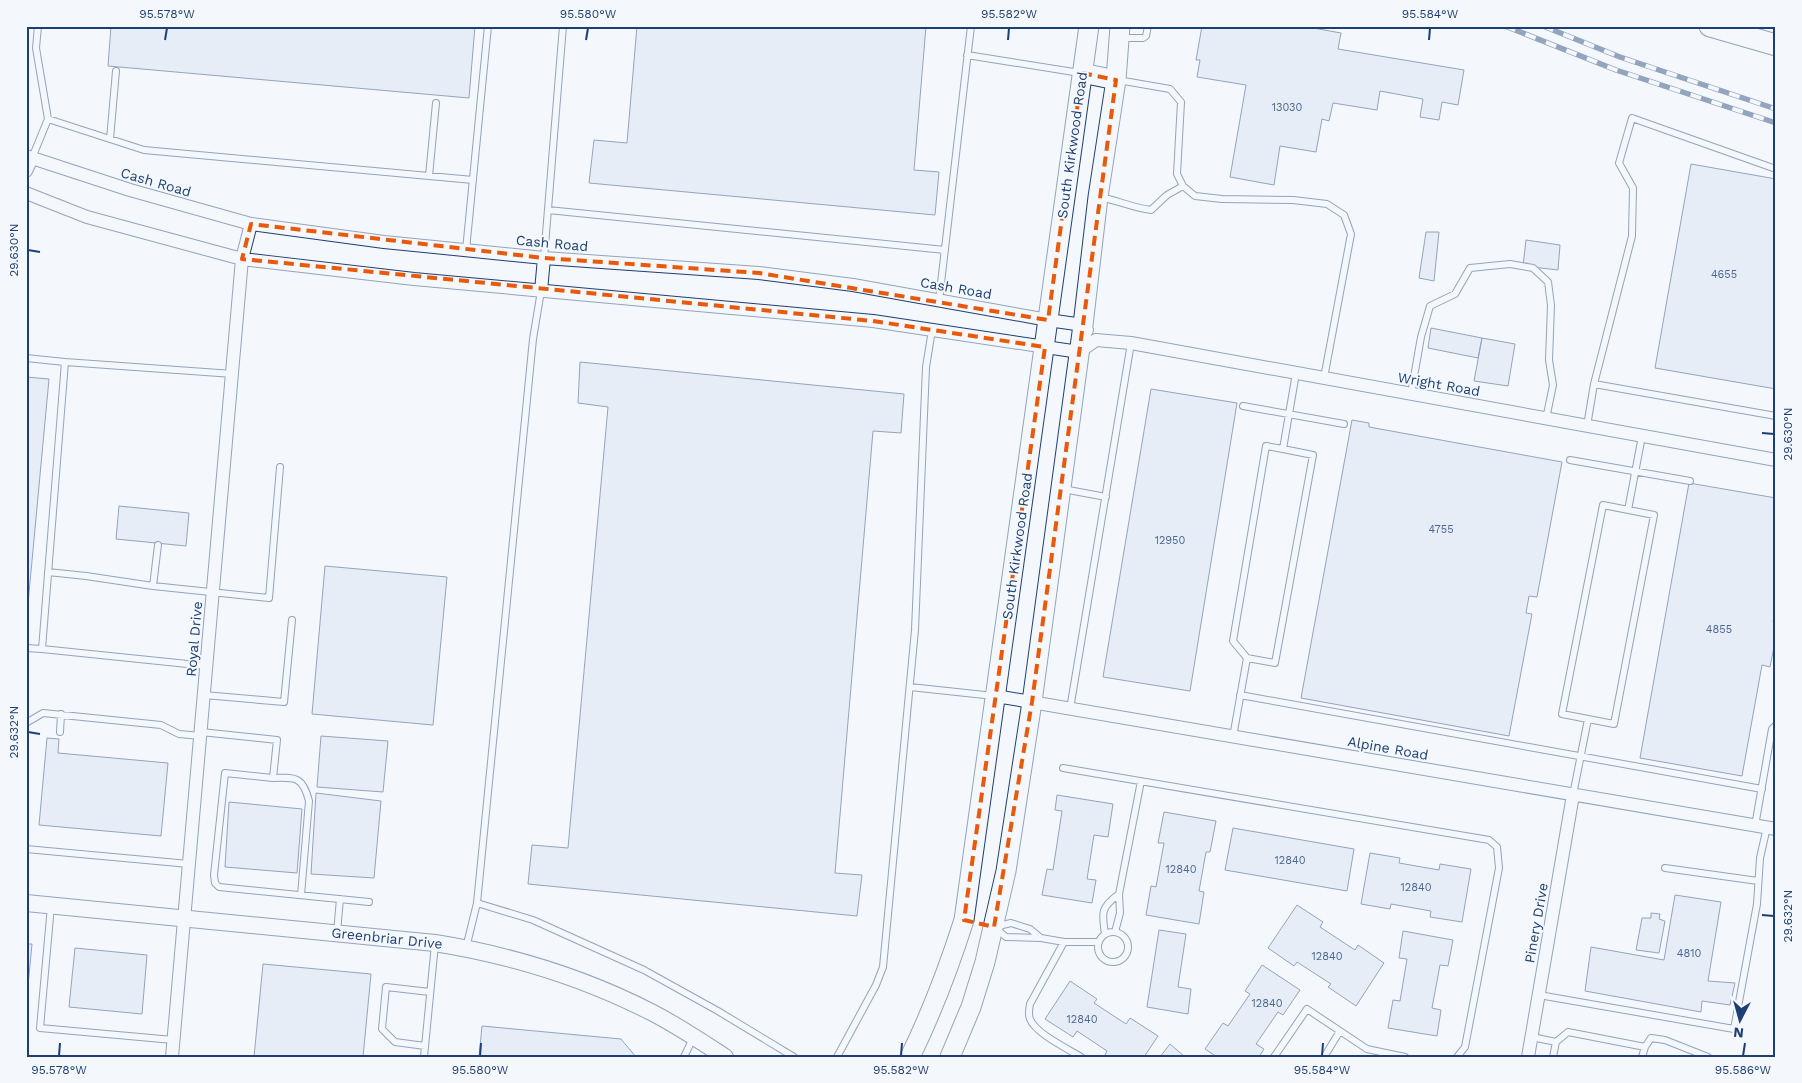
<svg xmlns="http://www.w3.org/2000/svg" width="1802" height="1083" font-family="'Work Sans',sans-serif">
  <rect width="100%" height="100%" fill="#f4f7fb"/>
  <path fill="#d5e0f0" stroke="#1d3f73" d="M111 26H475L469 98 108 66Z
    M637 26H926L914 170 939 172 935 215 589 183 594 140 627 143Z
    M1202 26H1302L1341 33 1338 49 1464 70 1458 105 1442 102 1439 120 1420 117 1423 99 1380 91 1377 110 1333 103 1329 121 1322 119 1316 152 1280 146 1274 185 1230 177 1246 85 1197 77 1200 60H1196Z
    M1691 164 1776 179V389L1655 368Z
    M1426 232H1439L1434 281 1419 278Z
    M1526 240 1560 245 1558 270 1523 266Z
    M1431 328 1482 338 1478 358 1428 348Z
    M1482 338 1515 344 1508 386 1474 381Z
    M580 362 904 394 901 433 873 431 835 873 862 875 857 916 528 884 532 845 568 848 608 407 578 403Z
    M26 377 49 379 26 625Z
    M1151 389 1237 403 1190 691 1103 677Z
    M1352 420 1369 423V427L1562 462 1537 597 1529 596 1526 613 1532 614 1509 736 1301 698Z
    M1689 483 1776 498V609L1773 622H1776V637L1770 667 1762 665 1742 776 1640 758Z
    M119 506 189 513 186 546 116 539Z
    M325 566 447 577 433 725 312 714Z
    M321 736 388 741 383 792 317 787Z
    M47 738 59 739 58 753 168 763 161 836 39 825Z
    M316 793 381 801 374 878 311 874Z
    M1057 795 1113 804 1108 837 1094 835 1087 879 1096 880 1092 903 1042 895 1047 869 1053 870 1062 811 1055 810Z
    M229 802 302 809 297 873 225 867Z
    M1164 812 1216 821 1210 852H1206L1199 891 1204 892 1199 924 1146 915 1151 886 1156 887 1164 843H1158Z
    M1233 828 1354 849 1347 891 1225 870Z
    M1370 853 1400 858 1399 863 1439 870 1440 864 1471 869 1462 922 1430 917 1431 911 1391 904 1390 909 1361 904Z
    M1675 895 1721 902 1708 981 1735 983 1730 1005 1702 1001 1701 1012 1585 991 1591 947 1664 960Z
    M1297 905 1323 922 1320 927 1355 950 1358 945 1384 963 1356 1006 1328 987 1331 984 1297 962 1294 966 1268 948Z
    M1651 913 1660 914 1659 919 1665 921 1659 953 1636 950 1642 918H1651Z
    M1159 930 1186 934 1178 987 1191 989 1188 1014 1147 1007Z
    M1403 931 1453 940 1448 966 1440 965 1432 1008 1441 1010 1437 1036 1388 1028 1393 1000 1400 1001 1407 959 1399 958Z
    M26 944H32L26 1007Z
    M75 948 147 955 142 1014 69 1007Z
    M263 964 371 974 363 1057H254Z
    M1262 965 1300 990 1283 1015 1278 1012 1256 1044 1264 1049 1259 1057H1217L1205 1049 1223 1023 1228 1026 1250 994 1245 991Z
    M1070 981 1097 999 1094 1003 1126 1024 1130 1018 1158 1036 1144 1057H1108L1105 1055 1107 1051 1077 1031 1073 1037 1045 1019Z
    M482 1026 621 1039 636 1057H479Z
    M1170 1044 1185 1057H1160Z"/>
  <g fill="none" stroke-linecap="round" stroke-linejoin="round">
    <g stroke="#1d3f73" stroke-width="8">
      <path id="service" d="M1120 38H1143L1146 36 1148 26
        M967 55 1080 73
        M1118 80 1170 89 1181 102 1177 174 1183 186 1195 196 1222 199 1293 200 1327 204 1344 215 1351 234 1324 378
        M48 119 144 150 473 180
        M110 139 116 71
        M32 158 48 119 36 48 38 26
        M429 176 436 103
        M1099 197C1117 200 1133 208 1151 210L1167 195 1183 186
        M548 210 945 250
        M466 250 488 26
        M544 258 563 26
        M939 300 971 26
        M26 358 65 362
        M1594 384 1632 236 1633 188 1619 163 1632 118 1773 168
        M1411 394 1421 337 1430 306 1455 294 1470 268 1510 264 1533 268 1548 282 1551 305 1549 360 1553 385 1546 419
        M1243 406 1344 424
        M1587 426 1594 384 1776 416
        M1570 460 1690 481
        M1063 489 1106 497
        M1603 505 1654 515 1614 724 1562 714Z
        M1628 510 1642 436
        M158 545 153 586 269 598 280 467
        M48 572 86 576 153 586
        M26 648 42 649
        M1247 658 1233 641 1266 446 1283 449
        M207 666 42 649 65 362 233 374
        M910 687 994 696
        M204 695 284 702 292 620
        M1240 695 1762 789
        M1070 709 1131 343
        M26 723 43 713 161 725 179 734 201 736
        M60 732 61 714
        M201 732 277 740 273 778 225 773 214 875 215 883 219 887 369 902
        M1233 737 1247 658 1275 663 1313 455 1283 449 1296 373
        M1063 768 1489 840 1497 847 1499 868 1465 1047 1457 1057
        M273 778C296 777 303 777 309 801L301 895
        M1573 795 1588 719
        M1755 826 1772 729 1776 725
        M26 849 189 864
        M1665 868 1758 881
        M477 903 533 920 644 970 718 1011 794 1057
        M51 906 40 1028 173 1040
        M1011 923 1030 929 1041 938 1006 937 994 927Z
        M337 932 340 899
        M1115 932 1120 913 1119 894 1141 781
        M1098 947a15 15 0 1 1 30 0a15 15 0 1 1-30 0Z
        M1105 934C1102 913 1100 908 1119 894
        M1041 938 1064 942H1099
        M1064 942 1030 1004C1029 1009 1028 1014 1030 1019 1035 1033 1068 1049 1081 1057
        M466 948 477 903 533 339 541 291
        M1539 995 1734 1029 1757 904 1760 858 1767 827
        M1532 1037 1556 1042 1568 1032 1645 1047 1651 1038 1665 1040 1708 1057
        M425 1046 395 1042 382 1029 386 987 430 992
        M424 1057 435 944
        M684 1057 693 1038
        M837 1057 876 985 883 967 915 630 926 367 932 330
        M1274 1057 1307 1009 1367 1049 1405 1057
        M1324 1057 1340 1031
        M1553 1057 1556 1042
        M1642 1057 1645 1047"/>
    </g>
    <g stroke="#1d3f73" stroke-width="14">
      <path id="minor" d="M26 156 130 190 251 224 384 242 544 258 759 273 853 285 1048 320 1083 325 1087 330
        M26 171 32 158
        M26 193 87 217 242 259 414 279 873 321 1079 352 1096 340 1131 343 1776 460
        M541 291 544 258
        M996 696 1776 829
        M172 1057 242 259 251 224
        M1528 1057 1573 795"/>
    </g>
    <g stroke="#1d3f73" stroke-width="18">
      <path id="tertiary" d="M26 903 435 943C510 955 585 978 653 1013 678 1026 702 1042 725 1057"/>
    </g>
    <g stroke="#1d3f73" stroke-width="21">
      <path id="secondary" d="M1082 73 1116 80
        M910 1057C932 1012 949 967 964 920L1089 26
        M950 1057 971 1007 985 962 1006 871 1032 702 1083 325 1098 197 1116 80 1120 26"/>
    </g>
    <g stroke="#1d3f73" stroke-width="23">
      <path id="trunk" d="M1710 26 1776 45"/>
    </g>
    <use href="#service" stroke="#f4f7fb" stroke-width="6"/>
    <use href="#minor" stroke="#f4f7fb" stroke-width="12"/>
    <use href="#tertiary" stroke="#f4f7fb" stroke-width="16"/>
    <use href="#secondary" stroke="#f4f7fb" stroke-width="19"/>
    <use href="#trunk" stroke="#f4f7fb" stroke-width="21"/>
    <g stroke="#1d3f73" stroke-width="5.5">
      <path id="rail" d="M1505 26 1616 70 1776 123
        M1543 26 1620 57 1776 109"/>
    </g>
    <use href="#rail" stroke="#f4f7fb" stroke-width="4" stroke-dasharray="11" stroke-linecap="butt"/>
  </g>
  <path d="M0 0H1802V1083H0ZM1082 73 1116 80 1032 702 994 927 964 920 1045 347 873 321 242 259 251 224 544 258 759 273 1048 320Z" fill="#f4f7fb" fill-opacity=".55" fill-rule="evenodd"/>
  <path fill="none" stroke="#e8590c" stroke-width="4" stroke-dasharray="10 6" stroke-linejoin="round" d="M1082 73 1116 80 1032 702 994 927 964 920 1045 347 873 321 242 259 251 224 544 258 759 273 1048 320Z"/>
  <path fill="none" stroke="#1d3f73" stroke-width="2" d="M165 40 167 28M586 40 588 28M1008 40 1009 28M1429 40 1430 28M28 250 40 252M1762 433 1774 434M28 732 40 734M1762 915 1774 916M59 1056 60 1043M480 1056 481 1043M901 1056 902 1043M1322 1056 1323 1043M1743 1056 1745 1043"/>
  <g text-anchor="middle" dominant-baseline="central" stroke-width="4" stroke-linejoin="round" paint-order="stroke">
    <g font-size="11" fill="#4b6792">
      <text x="1287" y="107">13030</text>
      <text x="1724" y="274">4655</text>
      <text x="1441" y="529">4755</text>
      <text x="1170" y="540">12950</text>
      <text x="1719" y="629">4855</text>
      <text x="1290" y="860">12840</text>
      <text x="1181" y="869">12840</text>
      <text x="1416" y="887">12840</text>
      <text x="1689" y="953">4810</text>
      <text x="1327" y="956">12840</text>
      <text x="1267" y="1003">12840</text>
      <text x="1082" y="1019">12840</text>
    </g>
    <g font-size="14" fill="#1d3f73" stroke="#f4f7fb">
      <text transform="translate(1072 145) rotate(-82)">South Kirkwood Road</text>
      <text transform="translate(156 182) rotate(16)">Cash Road</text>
      <text transform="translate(552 243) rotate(5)">Cash Road</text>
      <text transform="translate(956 288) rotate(10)">Cash Road</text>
      <text transform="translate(1439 384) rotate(10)">Wright Road</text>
      <text transform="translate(1017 546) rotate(-82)">South Kirkwood Road</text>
      <text transform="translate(194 639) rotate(-85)">Royal Drive</text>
      <text transform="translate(1388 748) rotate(10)">Alpine Road</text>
      <text transform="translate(1536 923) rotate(-80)">Pinery Drive</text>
      <text transform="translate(387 938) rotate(6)">Greenbriar Drive</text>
    </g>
  </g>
  <rect width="1802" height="1083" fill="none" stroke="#f4f7fb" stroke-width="55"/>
  <g transform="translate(1740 1020) rotate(186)" stroke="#f4f7fb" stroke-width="4" paint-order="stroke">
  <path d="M0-4L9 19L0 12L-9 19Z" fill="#1d3f73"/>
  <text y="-8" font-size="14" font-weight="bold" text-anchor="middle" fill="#1d3f73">N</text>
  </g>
  <rect x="28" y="28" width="1746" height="1028" fill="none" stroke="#1d3f73" stroke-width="2"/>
  <g font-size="12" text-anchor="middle" fill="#1d3f73">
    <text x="167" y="18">95.578°W</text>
    <text x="588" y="18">95.580°W</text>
    <text x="1009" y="18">95.582°W</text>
    <text x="1430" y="18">95.584°W</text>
    <text transform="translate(14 250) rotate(-90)" y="4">29.630°N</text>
    <text transform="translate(1788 434) rotate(-90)" y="4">29.630°N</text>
    <text transform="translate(14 732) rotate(-90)" y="4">29.632°N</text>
    <text transform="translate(1788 916) rotate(-90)" y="4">29.632°N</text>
    <text x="59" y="1074">95.578°W</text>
    <text x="480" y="1074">95.580°W</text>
    <text x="901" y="1074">95.582°W</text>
    <text x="1322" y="1074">95.584°W</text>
    <text x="1743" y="1074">95.586°W</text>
  </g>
</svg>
